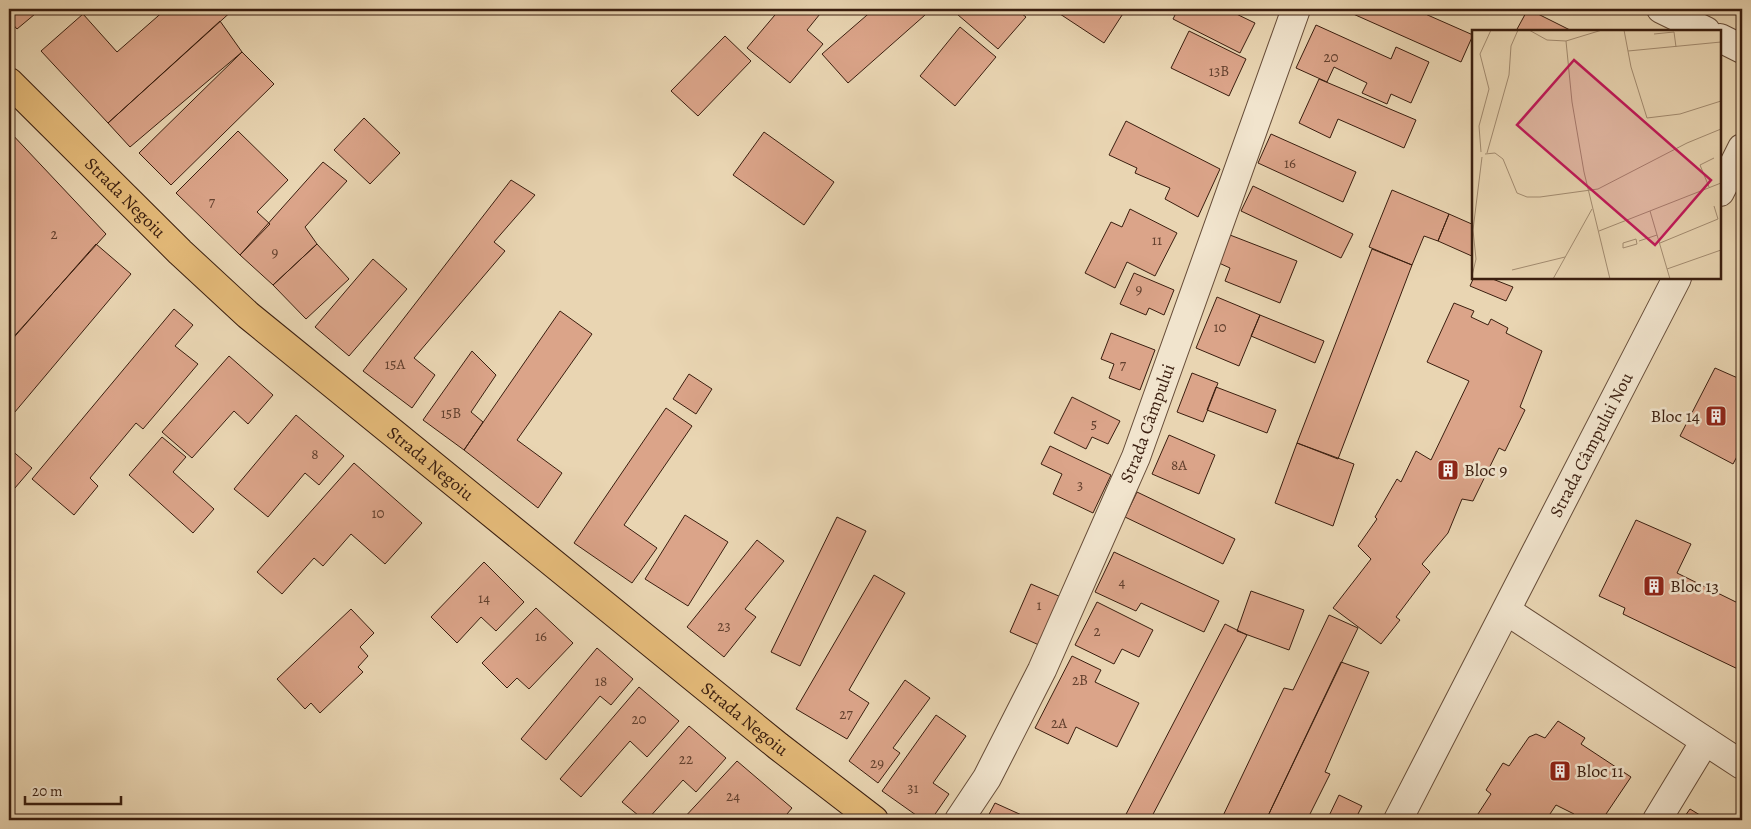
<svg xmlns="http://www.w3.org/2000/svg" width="1751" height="829" font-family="Alegreya,serif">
  <rect width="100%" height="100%" fill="#e9d5b2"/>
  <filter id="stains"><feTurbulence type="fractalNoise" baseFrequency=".004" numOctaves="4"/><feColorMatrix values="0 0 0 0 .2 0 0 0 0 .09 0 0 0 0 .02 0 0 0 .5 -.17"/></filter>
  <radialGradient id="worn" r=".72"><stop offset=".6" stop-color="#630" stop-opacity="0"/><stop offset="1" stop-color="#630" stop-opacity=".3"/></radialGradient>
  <path fill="#dba489" stroke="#3a1e0f" d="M9 9H41L17 29 9 20Z
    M166 9H234L108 123 41 51 83 14 117 52Z
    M780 9H824L807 30 823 44 790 83 747 48Z
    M874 9H919L925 15 848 83 822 54Z
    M951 9H1016L1026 17 998 49Z
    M1064 9H1126L1104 43 1060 14Z
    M1178 9H1226L1255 23 1240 53 1173 19Z
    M1342 9H1414L1473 35 1461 62Z
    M1528 9 1572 31H1516Z
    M220 21 242 52 130 147 108 123Z
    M1316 25 1391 59 1396 47 1429 62 1411 103 1391 94 1387 104 1362 93 1367 83 1334 67 1327 82 1296 68Z
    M960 27 996 57 955 106 920 76Z
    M1189 31 1246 59 1229 96 1171 68Z
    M725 36 751 61 698 116 671 91Z
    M242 52 274 84 171 185 139 153Z
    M1319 79 1416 120 1404 148 1338 119 1330 138 1299 123Z
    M364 118 400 153 370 184 334 150Z
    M1126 121 1220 169 1198 217 1165 199 1170 188 1135 173 1137 168 1109 155Z
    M9 131 106 234 9 342Z
    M238 131 288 180 257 212 270 224 240 255 176 193Z
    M764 132 834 182 804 225 733 175Z
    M1271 134 1356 172 1343 202 1258 163Z
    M323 162 347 181 305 227 317 244 273 285 240 255Z
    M511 180 535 195 494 242 505 251 414 358 435 375 412 408 363 371Z
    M1253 186 1353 234 1341 258 1241 211Z
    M1392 190 1449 214 1438 241 1424 236 1412 265 1369 247Z
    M1130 209 1177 233 1155 276 1127 262 1115 288 1085 273 1111 222 1122 227Z
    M1449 214 1474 225V257L1438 241Z
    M1230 235 1297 261 1280 303 1225 281 1230 268 1219 263Z
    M96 244 131 274 9 419V343Z
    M317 244 349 279 306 319 273 285Z
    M1372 249 1412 265 1338 459 1297 443Z
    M373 259 407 289 349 356 315 327Z
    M1134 273 1174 290 1164 315 1149 308 1146 315 1120 304Z
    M1474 277 1490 278 1513 287 1506 301 1470 286Z
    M1217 297 1260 315 1239 366 1196 348Z
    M1454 303 1474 311 1471 317 1488 325 1491 319 1508 328 1506 333 1542 351 1520 407 1525 410 1505 451 1499 448 1473 501 1462 499 1448 533 1422 564 1430 572 1396 617 1400 620 1381 644 1333 608 1371 559 1358 546 1377 519 1375 517 1397 479 1401 482 1416 451 1431 460 1469 381 1427 362Z
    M174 309 193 325 175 346 198 364 143 429 136 423 90 478 98 486 74 515 32 479Z
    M560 311 592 334 517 440 562 473 538 508 464 450Z
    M1260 315 1324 341 1315 363 1251 336Z
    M1111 333 1155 350 1140 390 1109 378 1114 364 1101 359Z
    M472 351 496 375 471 412 483 422 464 450 423 420Z
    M229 356 273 395 248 424 234 411 192 458 162 432Z
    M1715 368 1740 379 1742 375V447L1733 464 1680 436Z
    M1192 373 1218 383 1203 422 1177 412Z
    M689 374 712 389 696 414 673 399Z
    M1216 387 1276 410 1267 433 1207 410Z
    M1072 397 1120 421 1108 444 1092 437 1086 449 1054 433Z
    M666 408 692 426 624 525 657 548 632 583 574 543Z
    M296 415 344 456 319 485 305 473 268 517 234 489Z
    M1169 435 1215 455 1199 494 1152 474Z
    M162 437 186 457 173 472 214 509 193 533 129 475Z
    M1297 443 1354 464 1333 526 1275 503Z
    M1050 446 1111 475 1093 513 1053 494 1062 474 1041 464Z
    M9 448 32 468 9 495Z
    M354 463 422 523 385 564 351 534 323 566 314 558 282 594 257 572Z
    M1137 492 1235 539 1223 564 1125 517Z
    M685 515 728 542 688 606 645 579Z
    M837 517 866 531 800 666 771 652Z
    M1636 520 1691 544 1677 573 1742 605V671L1623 614 1625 608 1599 596Z
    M757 540 784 561 745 609 756 617 724 657 687 627Z
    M1114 552 1219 601 1204 632 1141 603 1136 611 1095 592Z
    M484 562 524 602 496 631 481 617 457 643 431 617Z
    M874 575 905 593 849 690 869 703 847 739 796 709Z
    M1031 584 1061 597 1039 645 1010 632Z
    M1251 591 1304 610 1289 650 1237 631Z
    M1097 602 1153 630 1139 657 1122 649 1114 664 1075 645Z
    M536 608 573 643 529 689 517 678 507 688 482 663Z
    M351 609 374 633 360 647 368 656 358 667 363 672 320 713 311 703 305 709 277 679Z
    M1329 615 1358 628 1266 820H1221L1284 688 1293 690Z
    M1225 624 1247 635 1150 820H1123Z
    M597 648 633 679 611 705 600 696 546 760 521 739Z
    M1072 656 1101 670 1095 682 1139 703 1117 747 1076 727 1068 744 1035 728Z
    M1341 662 1369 672 1325 772 1330 774 1307 820H1266Z
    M905 680 930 698 893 748 900 753 878 783 849 761Z
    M639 687 679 721 647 757 630 741 581 797 560 779Z
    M936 715 966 736 933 783 949 794 931 820H923L882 791Z
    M1558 721 1585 738 1581 744 1631 777 1602 820H1575L1571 818 1574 814 1556 805 1546 820H1474L1491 794 1486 790 1503 763 1509 766 1529 737 1536 734 1545 738Z
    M689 726 726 758 696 792 683 780 647 820H644L622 802Z
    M737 761 792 808 782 820H682Z
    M1339 795 1362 806 1355 820H1327Z
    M995 803 1026 817 1024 820H986Z
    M1690 809 1708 820H1682Z
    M565 814 571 820H559Z"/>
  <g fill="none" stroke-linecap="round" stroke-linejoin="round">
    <g stroke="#664c38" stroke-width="30">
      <g id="minor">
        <path d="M1661 9 1706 31"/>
        <path d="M1720 38 1742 49"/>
        <path d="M1720 192 1742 148"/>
        <path d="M1507 611 1742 765"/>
        <path id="s1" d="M959 820 987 778 1042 670 1136 457 1296 9"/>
        <path id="s2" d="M1398 820 1677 278"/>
        <path d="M1657 820 1705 741"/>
      </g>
    </g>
    <g stroke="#3a1e0f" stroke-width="30">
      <g id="major">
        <path id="s3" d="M9 82 180 252 248 315 778 746 874 820"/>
      </g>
    </g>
    <use href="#minor" stroke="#f1e4cd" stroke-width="28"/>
    <use href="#major" stroke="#e4ba79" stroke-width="28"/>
  </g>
  <defs>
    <g id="building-square" transform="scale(1.125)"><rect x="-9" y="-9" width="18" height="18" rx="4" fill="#8f2418" stroke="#f1e4cd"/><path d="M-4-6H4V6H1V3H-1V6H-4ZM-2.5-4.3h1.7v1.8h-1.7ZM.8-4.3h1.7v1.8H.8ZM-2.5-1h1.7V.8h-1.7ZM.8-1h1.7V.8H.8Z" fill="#fff"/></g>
  </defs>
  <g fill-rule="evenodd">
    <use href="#building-square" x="1716" y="416"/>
    <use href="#building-square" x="1448" y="470"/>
    <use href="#building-square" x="1654" y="586"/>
    <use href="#building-square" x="1560" y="771"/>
  </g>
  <g text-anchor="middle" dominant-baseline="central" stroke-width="5" stroke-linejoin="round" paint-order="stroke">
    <g font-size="15" fill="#62402e">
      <text x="1331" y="57">20</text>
      <text x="1219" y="71">13B</text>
      <text x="1290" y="163">16</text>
      <text x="212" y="202">7</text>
      <text x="54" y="234">2</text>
      <text x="1157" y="240">11</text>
      <text x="275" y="252">9</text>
      <text x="1139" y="289">9</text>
      <text x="1220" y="327">10</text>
      <text x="395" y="364">15A</text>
      <text x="1123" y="365">7</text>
      <text x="451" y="413">15B</text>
      <text x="1094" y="424">5</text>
      <text x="315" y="454">8</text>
      <text x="1179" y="465">8A</text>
      <text x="1080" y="485">3</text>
      <text x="378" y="513">10</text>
      <text x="1122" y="582">4</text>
      <text x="484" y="598">14</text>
      <text x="1039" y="605">1</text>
      <text x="724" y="626">23</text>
      <text x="1097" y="631">2</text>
      <text x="541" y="636">16</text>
      <text x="1080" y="680">2B</text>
      <text x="601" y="681">18</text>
      <text x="846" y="714">27</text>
      <text x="639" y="719">20</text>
      <text x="1059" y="723">2A</text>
      <text x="686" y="759">22</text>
      <text x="877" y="763">29</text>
      <text x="913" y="788">31</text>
      <text x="733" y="796">24</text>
    </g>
    <g font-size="18" fill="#3a1e0f" stroke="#f1e4cd">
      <text stroke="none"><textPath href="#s3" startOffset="164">Strada Negoiu</textPath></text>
      <text stroke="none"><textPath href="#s1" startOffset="440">Strada Câmpului</textPath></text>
      <text stroke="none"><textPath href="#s2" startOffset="422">Strada Câmpului Nou</textPath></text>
      <text stroke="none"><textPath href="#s3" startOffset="569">Strada Negoiu</textPath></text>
      <text stroke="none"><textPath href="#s3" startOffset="974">Strada Negoiu</textPath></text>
    </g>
    <g font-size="18" fill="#3a1e0f" stroke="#f1e4cd" text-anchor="start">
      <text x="1700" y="416" text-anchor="end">Bloc 14</text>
      <text x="1464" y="470">Bloc 9</text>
      <text x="1670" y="586">Bloc 13</text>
      <text x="1576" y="771">Bloc 11</text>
    </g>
  </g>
  <g transform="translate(1472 30)">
    <rect width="249" height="249" fill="#e9d5b2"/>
    <path fill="none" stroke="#a38c71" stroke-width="1" d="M57 0 75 10 94 11 100 72 112 142 138 249M152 0 159 37 175 88 208 84 249 71M202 2 204 17M182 4 202 2M94 11 130 0M156 21 249 12M9 122 7 96 17 59 8 24 19 0M15 123 37 45 39 16 46 0M13 124 23 123 31 129 45 163 55 167H68L126 159 215 113 249 99M237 157 228 135 242 128M178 181 198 249M127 201 249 153M164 209 165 214 151 218V213ZM167 211 185 205M188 213 246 189 242 176M195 239 249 220M40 240 93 227M0 246 4 229 1 200 10 127M81 249 120 179"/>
    <path fill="#c2185b" fill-opacity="0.15" stroke="#c2185b" stroke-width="2.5" d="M102 30 239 150 183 215 45 95Z"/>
    <rect width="249" height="249" fill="none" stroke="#3a1e0f" stroke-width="2.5"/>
  </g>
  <rect width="1751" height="829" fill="none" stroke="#e9d5b2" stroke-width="30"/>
  <rect x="10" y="10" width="1731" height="809" fill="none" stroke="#3a1e0f" stroke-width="2.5"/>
  <rect x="15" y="15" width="1721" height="799" fill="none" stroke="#3a1e0f"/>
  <path d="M25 796v8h96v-8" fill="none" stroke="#3a1e0f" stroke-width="2.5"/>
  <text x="32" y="796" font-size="15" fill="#3a1e0f" stroke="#f1e4cd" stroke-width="4" paint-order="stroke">20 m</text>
  <rect width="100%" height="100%" filter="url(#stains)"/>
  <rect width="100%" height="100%" fill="url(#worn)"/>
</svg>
